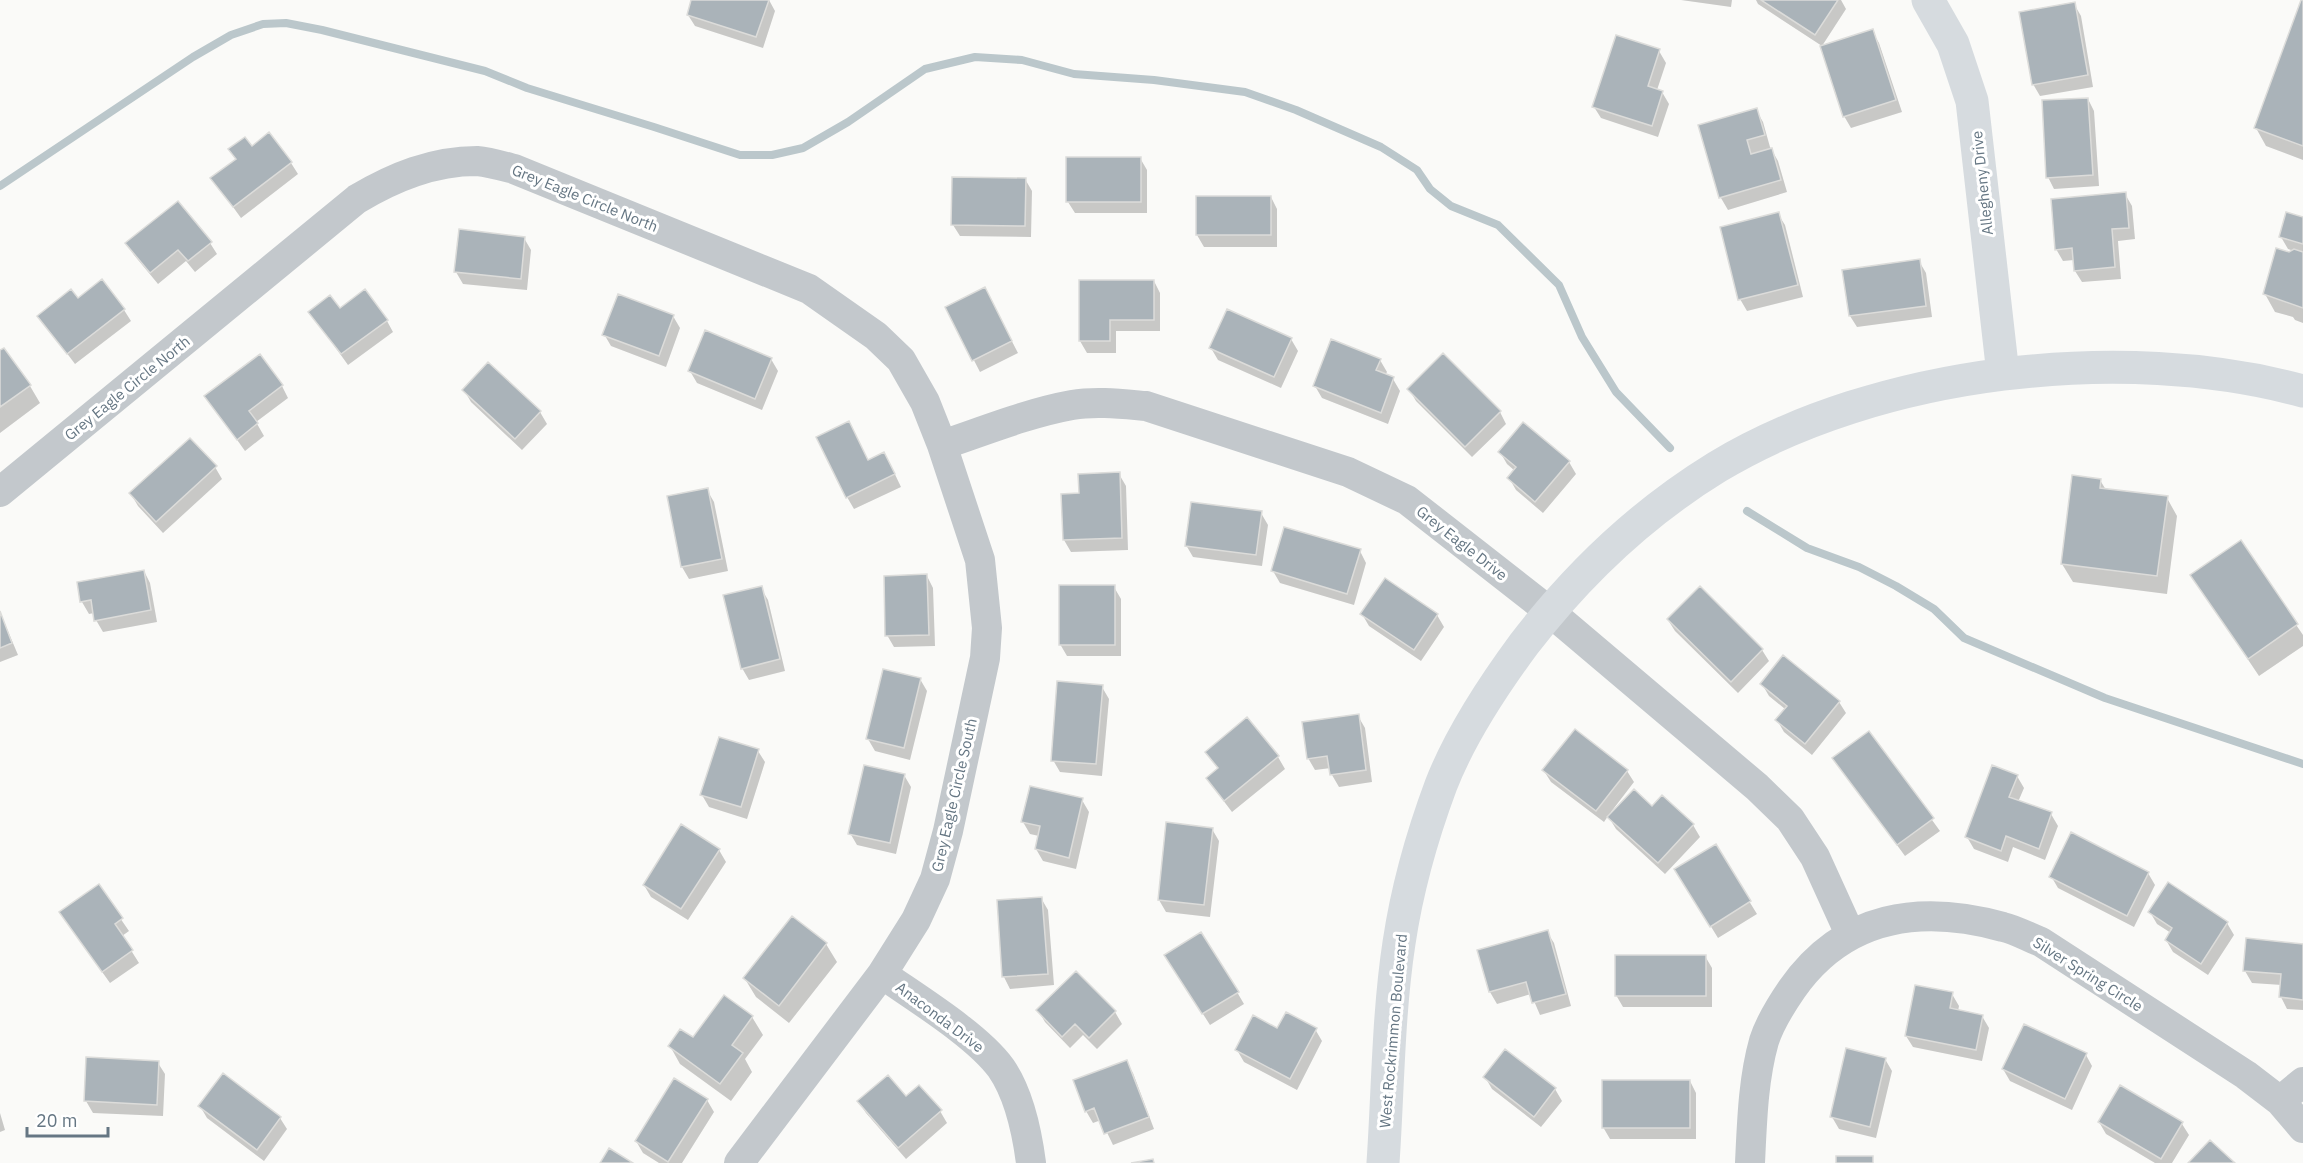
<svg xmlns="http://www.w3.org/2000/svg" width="2303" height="1163" font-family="'IBM Plex Sans',sans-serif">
  <rect width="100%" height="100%" fill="#fafaf8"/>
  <path fill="#0003" d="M693 0H769L775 11 763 48 695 26 688 15Z
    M1681 0H1732L1731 7Z
    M1756 0H1841L1846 9 1822 46 1758 4Z
    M2303 0V160L2266 146 2256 128Z
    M2074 4 2081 16 2093 87 2040 96 2033 84Z
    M1872 31 1879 43 1902 112 1851 128 1844 116Z
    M1659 51 1666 63 1657 90 1662 92 1669 104 1658 137 1601 118 1594 107Z
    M2088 99 2094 111 2099 186 2054 189 2048 177Z
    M1756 110 1763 122 1770 147 1778 161 1787 192 1728 210 1721 198 1700 126Z
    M230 150 291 163 298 174 241 218 212 178 236 160Z
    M1140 158 1147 170V213H1075L1068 202Z
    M1025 179 1032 191 1031 237 960 236 953 225Z
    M2125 194 2132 206 2135 239 2118 241 2121 279 2082 282 2075 271 2074 260 2063 261 2056 249Z
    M1271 197 1277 209V247H1204L1197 235Z
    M1778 214 1785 225 1803 297 1747 311 1740 299Z
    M2303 218V323L2295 320 2293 317 2275 312 2265 294 2289 254 2294 251 2288 249 2281 237Z
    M524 238 531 250 527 290 463 284 456 272Z
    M127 243H210L217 254 195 272 186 261 158 284 134 255Z
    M1919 261 1926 273 1932 317 1857 327 1850 316Z
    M1154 281 1160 293V331H1116V353H1087L1080 341Z
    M77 300 124 310 131 321 75 364 39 316Z
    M991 301 1018 353 980 372 947 308Z
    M339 310 387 321 393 332 348 365 310 312Z
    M673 316 680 328 666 367 611 346 604 334Z
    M1291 339 1298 351 1281 388 1218 360 1211 348Z
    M0 352 30 386 40 403 0 433Z
    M771 359 778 371 762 410 697 383 690 371Z
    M1380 360 1387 372 1385 375 1393 379 1400 391 1388 424 1322 398 1315 386Z
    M282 386 288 398 256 422 264 436 245 451 206 396Z
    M1409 389 1500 412 1506 424 1472 457 1416 401Z
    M464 390 540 412 547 424 522 450 471 402Z
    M1500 452 1569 462 1576 474 1543 513 1516 490 1509 478 1515 471 1507 464Z
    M868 462 891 466 901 487 854 509 847 497Z
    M215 467 222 479 163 533 138 506 131 494Z
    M1119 474 1126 486 1128 550 1071 552 1064 540 1081 495Z
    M2100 480 2106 490 2167 498 2177 516 2167 594 2073 582 2062 564Z
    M707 490 714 502 728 571 689 579 682 567 668 497Z
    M1261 513 1268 525 1262 566 1193 557 1186 545Z
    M2240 542 2303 635V646L2259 676 2192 576Z
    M1360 551 1366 563 1354 605 1280 583 1273 571Z
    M144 571 150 583 157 622 103 632 96 620 94 613 89 614 82 602 79 583Z
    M927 576 933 588 935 646 894 647 887 635Z
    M1114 587 1121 599V656H1067L1060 644Z
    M761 588 768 600 785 671 749 680 742 668Z
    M0 612 18 655 0 662Z
    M1362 614 1437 615 1444 627 1421 661 1369 626Z
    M1668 620 1762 650 1769 661 1738 693 1675 631Z
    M920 679 927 691 910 760 875 751 868 739Z
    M1762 684 1839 702 1846 713 1812 755 1784 732 1777 720 1785 709 1769 696Z
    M1102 687 1109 699 1102 776 1060 772 1053 760Z
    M1358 716 1365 728 1372 782 1339 787 1332 775 1331 768 1315 770 1308 758Z
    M1247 719 1278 757 1285 769 1232 812 1207 779 1219 770 1207 752Z
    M1869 733 1940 831 1905 856 1834 759Z
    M758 751 765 762 747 819 709 807 702 795Z
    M1544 771H1627L1634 782 1611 812 1613 814 1652 808 1693 825 1700 837 1665 874 1616 829 1608 816 1604 822 1551 782Z
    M904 775 911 787 896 854 857 845 850 833Z
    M2017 776 2024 788 2018 802 2051 814 2058 826 2045 860 2013 847 2008 862 1974 849 1967 837Z
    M1082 800 1089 812 1076 869 1043 861 1036 849 1039 836 1030 834 1023 822Z
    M1212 829 1219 841 1210 917 1166 912 1159 900Z
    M1715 846 1757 914 1718 938 1683 881Z
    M719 850 726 862 688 920 651 897 644 885Z
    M2148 873 2155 885 2134 927 2058 888 2051 876Z
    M98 886 129 931 122 936 139 963 110 983 68 924Z
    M1041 898 1048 910 1054 985 1010 989 1004 977Z
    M2150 912 2227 923 2234 935 2208 975 2173 952 2166 940 2171 933 2157 924Z
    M1547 932 1554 943 1571 1006 1540 1015 1531 994 1497 1004 1490 992 1479 951Z
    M826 944 837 962 789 1023 756 997 745 979Z
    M2303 945V1010L2287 1009 2281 997 2282 985 2252 983 2245 971Z
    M1705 956 1712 968V1007H1623L1616 995Z
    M1173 967 1237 992 1244 1004 1210 1025Z
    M1076 973 1115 1012 1122 1024 1097 1049 1083 1035 1070 1048 1045 1022 1038 1010Z
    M1952 994 1959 1006 1958 1011 1982 1016 1989 1028 1982 1061 1913 1047 1906 1036Z
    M724 997 752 1017 763 1035 745 1059 752 1072 731 1101 680 1064 670 1046 693 1039Z
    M1315 1029 1322 1041 1297 1090 1244 1062 1237 1050Z
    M2086 1055 2092 1066 2072 1110 2010 1081 2003 1069Z
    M1885 1059 1892 1071 1876 1138 1839 1129 1832 1117Z
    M1126 1062 1133 1073 1154 1129 1113 1145 1101 1120 1093 1123 1086 1111Z
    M158 1063 165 1074 163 1116 93 1113 86 1101Z
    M1485 1077 1555 1089 1562 1101 1541 1127 1492 1089Z
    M1690 1081 1696 1093V1139H1610L1603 1127Z
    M906 1098 940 1111 947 1123 906 1159 866 1113 859 1102Z
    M707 1100 714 1112 682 1163H659L643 1153 636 1141Z
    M200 1106 280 1118 287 1129 264 1161 207 1118Z
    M0 1113 5 1130 0 1132Z
    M2099 1122 2182 1124 2189 1135 2172 1163H2155L2106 1134Z"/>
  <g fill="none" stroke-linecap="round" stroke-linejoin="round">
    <path stroke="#bbc7cb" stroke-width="8" d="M0 186 193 57 231 35 263 24 286 23 322 30 485 71 527 88 654 127 740 155H772L803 148 848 122 925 69 975 57 1022 60 1074 74 1154 80 1245 92 1296 110 1381 147 1417 170 1430 189 1451 206 1498 225 1559 285 1582 337 1616 392 1670 448
      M1747 511 1807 548 1859 567 1896 586 1934 609 1964 638 2105 698 2303 764"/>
  </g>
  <path fill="#aab3b9" stroke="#dcdcda" stroke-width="1.5" d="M691 0H769L756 37 687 15Z
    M1761 0H1838L1815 35Z
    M2301 0H2303V146L2254 128Z
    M2075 2 2088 75 2032 85 2019 12Z
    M1873 29 1896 100 1843 117 1820 46Z
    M1616 35 1660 49 1648 86 1663 91 1652 126 1592 107Z
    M2088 98 2093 175 2046 178 2042 100Z
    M1757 108 1765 135 1747 140 1751 154 1772 148 1781 180 1719 198 1698 125Z
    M269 132 292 162 233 207 210 178 236 159 228 149 245 137 252 146Z
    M1066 157H1141V202H1066Z
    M952 177 1026 178 1025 226 951 225Z
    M2126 192 2129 228 2112 229 2115 267 2074 271 2072 248 2055 250 2051 199Z
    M1196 196H1271V235H1196Z
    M178 201 212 242 188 261 178 250 150 273 125 243Z
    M1779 212 1798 285 1738 300 1720 227Z
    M2286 212 2303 217V244L2279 237Z
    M459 229 525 237 521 279 454 272Z
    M2276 248 2289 252 2294 249 2303 252V308L2263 294Z
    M1920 259 1926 306 1849 316 1842 270Z
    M102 279 125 309 67 354 37 316 71 289 78 298Z
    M1079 280H1154V320H1110V341H1079Z
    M985 287 1012 341 972 361 945 307Z
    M365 289 388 320 341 354 308 312 330 295 340 308Z
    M618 294 674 315 659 356 602 335Z
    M1227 309 1292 338 1274 377 1209 348Z
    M705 330 772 358 755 399 688 371Z
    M1331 339 1381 359 1376 370 1394 377 1381 413 1313 386Z
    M4 348 31 385 0 407V350Z
    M1443 353 1501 411 1465 447 1407 389Z
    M260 354 283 385 249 411 258 423 237 440 204 396Z
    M488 362 541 411 515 439 462 390Z
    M849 421 868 460 884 452 895 474 846 498 816 437Z
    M1523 422 1570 461 1535 502 1507 478 1516 467 1498 452Z
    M190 438 217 466 156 522 129 493Z
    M1120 472 1122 538 1063 540 1061 494 1079 493 1078 474Z
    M2072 475 2101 479 2100 488 2168 496 2157 576 2061 564Z
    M708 488 722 559 681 567 667 496Z
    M1191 502 1262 511 1256 555 1185 546Z
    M1284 527 1361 549 1347 594 1271 571Z
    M2241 540 2298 624 2248 659 2190 575Z
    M144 570 151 610 94 621 91 600 80 602 77 582Z
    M927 574 929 635 885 636 884 576Z
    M1385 578 1438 614 1414 650 1360 614Z
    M1059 585H1115V645H1059Z
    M762 586 780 659 741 669 723 595Z
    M1700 586 1763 649 1731 682 1667 619Z
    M0 611 12 643 0 648Z
    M1783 655 1840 701 1805 744 1775 720 1787 706 1760 684Z
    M883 669 921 678 904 748 866 739Z
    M1057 681 1103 685 1096 764 1051 761Z
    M1359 714 1366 770 1330 775 1327 756 1307 759 1302 722Z
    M1247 717 1279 756 1224 801 1206 778 1218 768 1205 752Z
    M1575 729 1628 770 1596 811 1542 770Z
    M1869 731 1934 818 1897 845 1832 758Z
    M719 737 759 749 741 807 700 795Z
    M864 765 905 774 890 843 848 834Z
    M1992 765 2018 775 2009 797 2052 812 2039 849 2006 836 2001 851 1965 837Z
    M1030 786 1083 798 1069 858 1035 849 1040 826 1021 822Z
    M1634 789 1652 806 1662 795 1694 824 1658 863 1607 817Z
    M1166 822 1213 828 1204 905 1158 900Z
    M681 824 720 849 681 909 643 885Z
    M2071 832 2149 872 2127 916 2049 877Z
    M1716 844 1751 901 1710 927 1674 869Z
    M2168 882 2228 922 2201 964 2165 940 2172 928 2148 912Z
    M99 884 123 918 115 924 133 950 102 972 59 912Z
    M1042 897 1048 974 1002 977 997 900Z
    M792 916 827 943 779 1006 743 978Z
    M1548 930 1566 994 1532 1003 1526 982 1489 992 1477 950Z
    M1201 932 1239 992 1202 1014 1164 955Z
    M2246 938 2303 944V1000L2279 997 2281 974 2243 971Z
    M1615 955H1706V996H1615Z
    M1076 971 1116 1011 1089 1038 1075 1024 1062 1037 1036 1010Z
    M1915 985 1953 992 1950 1008 1983 1015 1976 1050 1905 1036Z
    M724 995 753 1016 732 1045 743 1053 720 1084 668 1046 680 1029 693 1037Z
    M1286 1012 1317 1028 1290 1079 1235 1050 1253 1015 1277 1028Z
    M2024 1024 2087 1053 2065 1099 2002 1069Z
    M1846 1048 1886 1058 1870 1127 1830 1117Z
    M1505 1049 1556 1088 1534 1117 1483 1077Z
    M86 1057 159 1061 157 1105 84 1101Z
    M1127 1060 1149 1117 1104 1134 1094 1108 1085 1112 1073 1080Z
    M223 1073 281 1117 257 1150 198 1106Z
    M888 1075 906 1096 919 1085 942 1110 898 1148 857 1101Z
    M674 1078 708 1099 668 1162 635 1141Z
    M1602 1080H1690V1128H1602Z
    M2120 1085 2183 1122 2161 1159 2098 1122Z
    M2210 1140 2235 1163H2188Z
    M609 1148 633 1163H600Z
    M1836 1156H1873V1163H1836Z
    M1153 1159 1154 1163H1131Z"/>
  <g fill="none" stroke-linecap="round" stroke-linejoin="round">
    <path stroke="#c3c8cc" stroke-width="30" d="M942 445C984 431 1028 413 1072 405 1096 401 1122 404 1146 406L1348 472 1407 500 1549 611 1757 787 1790 819 1815 857 1850 934
      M0 492 357 199C394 177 433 161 477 161 489 162 503 166 514 169L809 289 876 336 901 360 925 402 942 445 980 560 987 628 985 658 948 831 935 879 916 920 882 974 739 1163
      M882 974C916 998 977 1035 1001 1068 1019 1094 1027 1132 1031 1163
      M2280 1101 2303 1082
      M1750 1163C1752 1122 1753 1080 1764 1041 1770 1022 1781 1005 1792 989 1844 915 1920 904 2003 927 2016 930 2028 937 2041 942L2246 1075 2280 1101 2303 1128"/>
    <path stroke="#d6dbdf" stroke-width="33" d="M1928 0 1953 44 1972 101 2003 374
      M1383 1163C1388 1090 1388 1015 1399 943 1407 889 1422 836 1441 785 1460 736 1493 686 1524 644 1577 575 1642 513 1717 467 1878 370 2123 342 2303 391"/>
  </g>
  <g text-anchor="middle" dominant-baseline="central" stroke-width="6" stroke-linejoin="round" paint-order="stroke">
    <g font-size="15" fill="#657683" stroke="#fff">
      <text transform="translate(1982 183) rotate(-96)">Allegheny Drive</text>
      <text transform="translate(585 198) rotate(22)">Grey Eagle Circle North</text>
      <text transform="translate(127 388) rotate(-39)">Grey Eagle Circle North</text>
      <text transform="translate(1462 543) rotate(38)">Grey Eagle Drive</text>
      <text transform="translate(954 795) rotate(-77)">Grey Eagle Circle South</text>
      <text transform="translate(2088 974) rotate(32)">Silver Spring Circle</text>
      <text transform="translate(940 1017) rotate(37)">Anaconda Drive</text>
      <text transform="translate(1393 1031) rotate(-85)">West Rockrimmon Boulevard</text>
    </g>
  </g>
  <path d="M27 1127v9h81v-9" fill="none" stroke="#657683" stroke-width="3"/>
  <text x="36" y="1127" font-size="18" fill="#657683" stroke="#ffffff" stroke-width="4.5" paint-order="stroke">20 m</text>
</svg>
